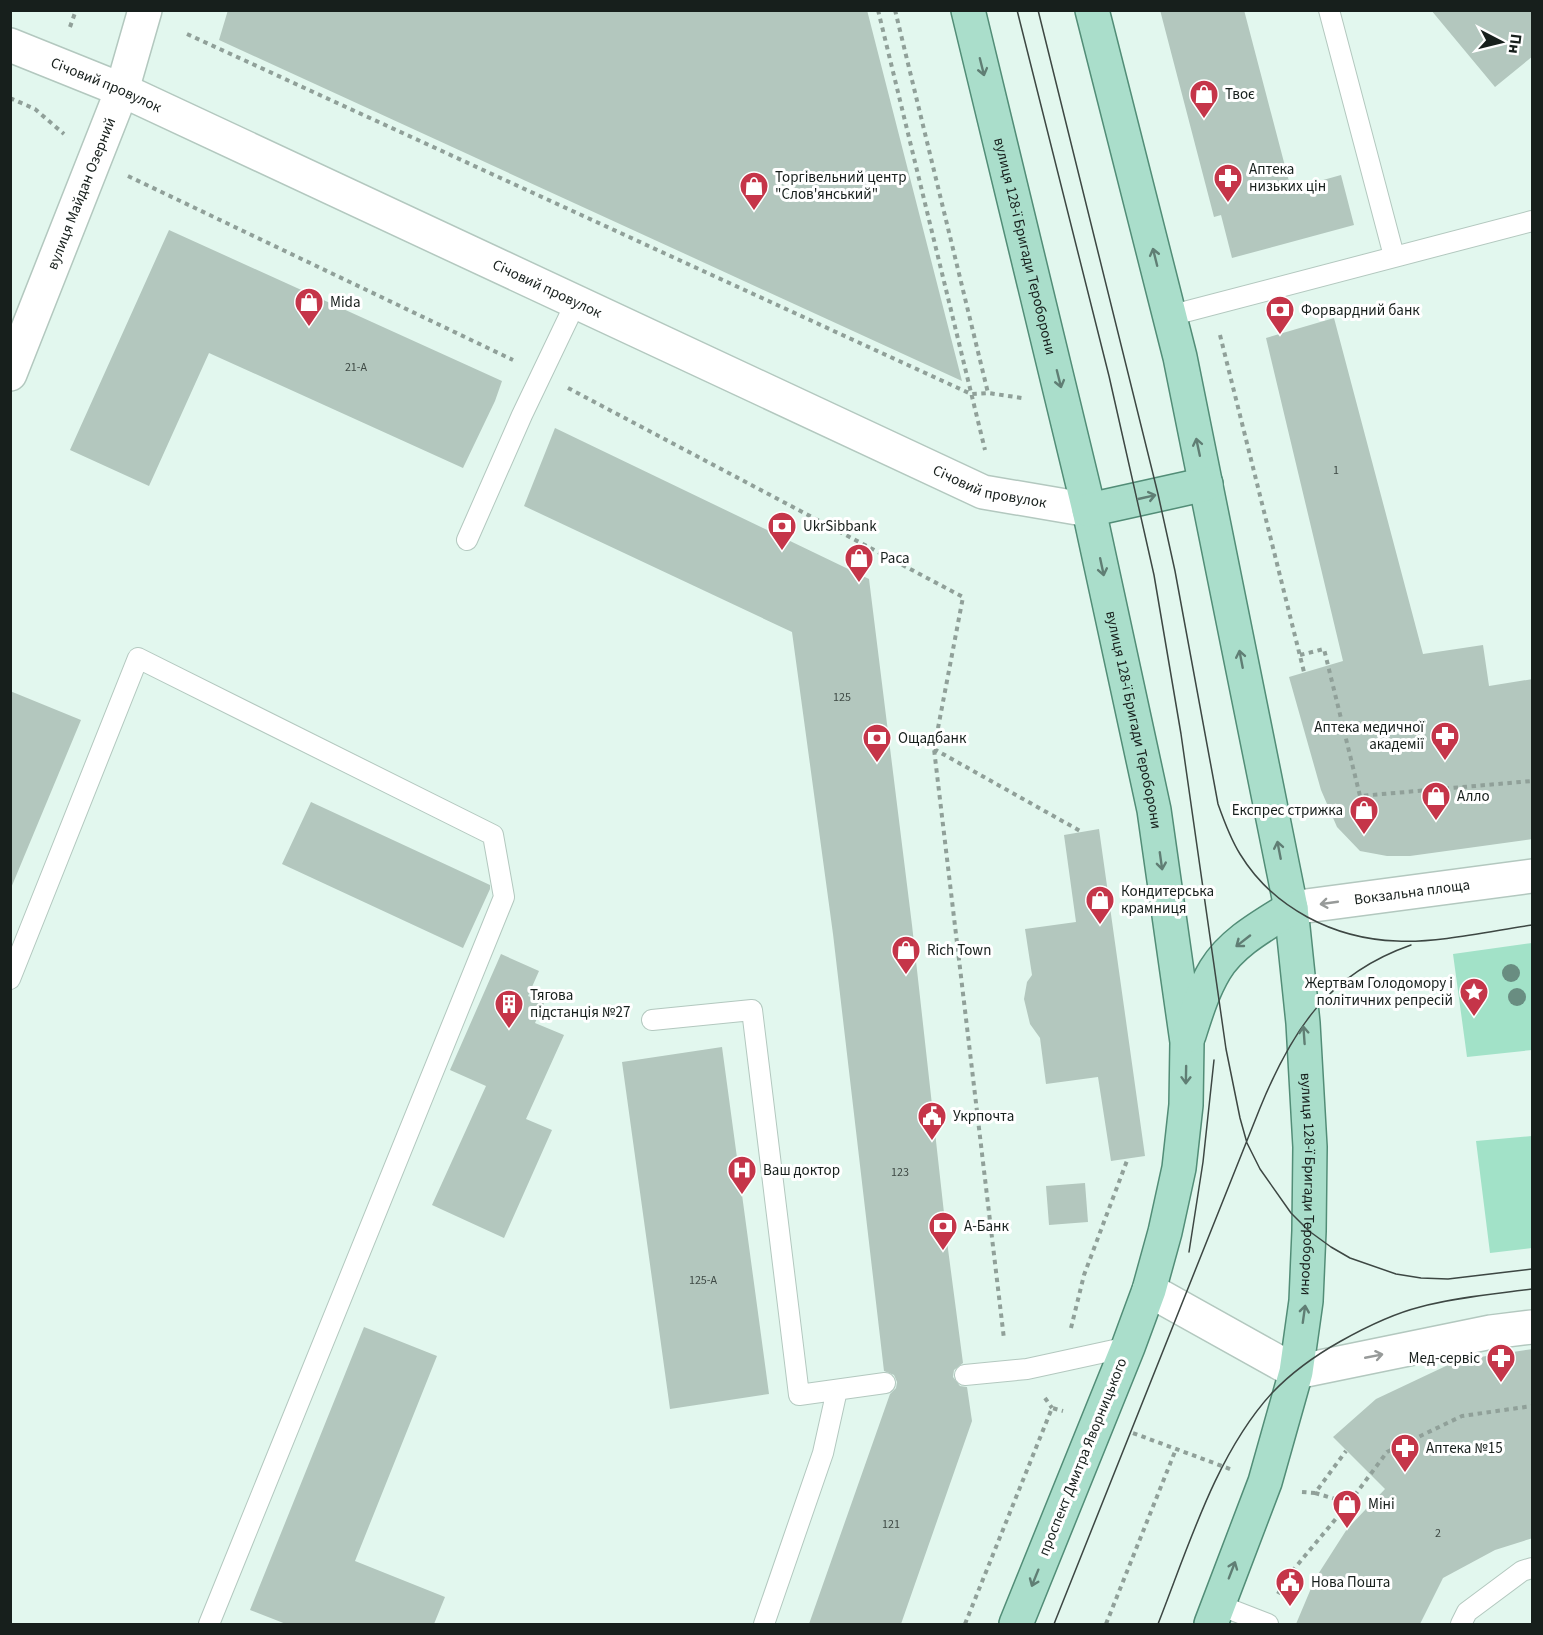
<svg xmlns="http://www.w3.org/2000/svg" width="1543" height="1635" font-family="'Source Sans 3',sans-serif">
  <rect width="100%" height="100%" fill="#e2f7ee"/>
  <path fill="#a2e2c8" d="M1532 943V1050L1467 1057 1453 954Z
    M1532 1136V1248L1490 1253 1476 1141Z"/>
  <path fill="#b3c7be" d="M228 10H867L962 381 219 40Z
    M1160 10H1244L1291 189 1341 175 1354 225 1232 258 1221 215 1214 217Z
    M1431 10H1533V56L1495 87Z
    M169 230 502 381 495 401 463 468 209 353 149 486 70 450Z
    M1334 318 1423 654 1483 645 1489 686 1533 679V839L1410 856H1387L1360 851 1337 827 1321 790 1289 677 1343 661 1266 338Z
    M555 428 869 579 912 925 948 1249 963 1363 954 1370 953 1377 960 1386 967 1387 972 1421 901 1624H809L890 1394 896 1388 897 1382 894 1375 884 1371 833 934 792 632 524 506Z
    M10 691 81 720 11 888H10Z
    M311 802 490 885V889L463 948 282 864Z
    M1099 829 1145 1156 1111 1161 1098 1077 1046 1084 1040 1038 1030 1024 1024 999 1027 982 1032 975 1025 929 1076 922 1064 835Z
    M501 954 539 971 528 996 544 1003 535 1023 564 1035 526 1119 552 1130 504 1238 432 1205 486 1086 450 1070Z
    M722 1047 769 1394 670 1409 622 1062Z
    M1085 1183 1088 1222 1049 1225 1046 1186Z
    M364 1327 437 1356 355 1561 445 1597 434 1624H286L250 1610Z
    M1533 1349V1538L1495 1550 1443 1578 1420 1624H1296L1315 1579 1347 1529 1385 1489 1333 1437 1376 1399 1448 1365 1467 1359Z"/>
  <g fill="none" stroke-linecap="round" stroke-linejoin="round">
    <g stroke="#b3c8bf" stroke-width="22">
      <path id="lane" d="M1329 10 1394 256
        M1169 316 1532 221
        M467 540 522 415 576 302
        M10 979 138 658 493 835 504 897 209 1624
        M652 1020 752 1010 799 1395 885 1383
        M965 1375 1027 1369 1128 1347
        M1219 1605 1268 1624
        M764 1624 823 1453 837 1390
        M1461 1624 1467 1612 1522 1571 1532 1568"/>
    </g>
    <g stroke="#b3c8bf" stroke-width="36">
      <g id="street">
        <path id="s1" d="M10 374 122 90 145 10"/>
      </g>
    </g>
    <g stroke="#b3c8bf" stroke-width="36">
      <g id="secondary">
        <path id="s2" d="M10 45 122 90 983 492 1089 510"/>
        <path id="s3" d="M1291 908 1532 876"/>
        <path d="M1149 1290 1296 1372 1491 1332 1532 1327"/>
      </g>
    </g>
    <g stroke="#528d77" stroke-width="36">
      <g id="primary">
        <path id="s4" d="M968 10 1089 510 1154 810 1187 1042 1186 1105 1179 1168 1165 1232 1149 1290 1128 1347 1016 1624"/>
        <path id="s5" d="M1092 10 1180 357 1291 908 1303 1023 1310 1147 1309 1231 1306 1301 1296 1372 1265 1482 1211 1624"/>
        <path d="M1089 510 1206 484"/>
        <path d="M1189 1035C1196 1013 1203 990 1215 970 1232 942 1264 925 1291 908"/>
      </g>
    </g>
    <path stroke="#90a099" stroke-width="4" stroke-dasharray="4.5 4.5" stroke-linecap="butt" d="M878 10 985 450
      M895 10 988 393
      M70 27 76 10
      M187 34 971 394 988 393 1022 398
      M10 98 35 109 64 134
      M128 176 513 360
      M1220 335 1304 672
      M568 388 963 597 934 749 1004 1339
      M1300 655 1324 649 1360 796 1532 781
      M934 749 1082 832
      M1071 1328 1084 1275 1128 1158
      M1045 1398 1052 1408
      M1133 1433 1230 1469
      M1302 1492 1315 1493 1346 1451
      M1315 1493 1349 1503 1387 1452 1462 1416 1532 1406
      M1278 1594 1289 1575 1349 1503
      M965 1624 1052 1408 1063 1411
      M1106 1624 1176 1449"/>
    <use href="#lane" stroke="#fff" stroke-width="20"/>
    <use href="#street" stroke="#fff" stroke-width="33"/>
    <use href="#secondary" stroke="#fff" stroke-width="33"/>
    <use href="#primary" stroke="#aadecb" stroke-width="33"/>
    <path stroke="#3d4743" stroke-width="1.5" d="M1017 10 1109 376 1154 575 1181 734 1226 1049 1240 1118 1247 1143 1260 1169 1291 1213 1309 1231 1331 1247 1350 1258 1396 1274 1421 1278 1448 1279 1532 1269
      M1038 10 1158 494 1175 571 1218 804C1224 821 1230 838 1240 854 1273 908 1334 939 1397 941 1438 943 1491 931 1532 925
      M1189 1252 1203 1162 1214 1060
      M1054 1624 1260 1108C1292 1030 1328 974 1411 945
      M1158 1624C1188 1548 1216 1454 1272 1393 1292 1372 1316 1355 1341 1341 1366 1327 1392 1314 1420 1307 1457 1297 1495 1294 1532 1289"/>
  </g>
  <g fill="#698d81">
    <circle cx="1511" cy="973" r="9"/>
    <circle cx="1517" cy="997" r="9"/>
  </g>
  <defs><path id="oneway-shaft" d="M-6 0H5M1.5-3L5.5 0L1.5 3" fill="none" stroke-width="1.6" stroke-linecap="round" stroke-linejoin="round" transform="scale(1.5)"/></defs>
  <g stroke="#607e74">
    <use href="#oneway-shaft" transform="translate(982 67) rotate(76)"/>
    <use href="#oneway-shaft" transform="translate(1155 257) rotate(-104)"/>
    <use href="#oneway-shaft" transform="translate(1059 379) rotate(76)"/>
    <use href="#oneway-shaft" transform="translate(1198 447) rotate(-102)"/>
    <use href="#oneway-shaft" transform="translate(1147 497) rotate(-13)"/>
    <use href="#oneway-shaft" transform="translate(1102 567) rotate(78)"/>
    <use href="#oneway-shaft" transform="translate(1241 659) rotate(-101)"/>
    <use href="#oneway-shaft" transform="translate(1279 850) rotate(-101)"/>
    <use href="#oneway-shaft" transform="translate(1161 861) rotate(82)"/>
    <use href="#oneway-shaft" transform="translate(1243 941) rotate(142)"/>
    <use href="#oneway-shaft" transform="translate(1304 1035) rotate(-94)"/>
    <use href="#oneway-shaft" transform="translate(1186 1075) rotate(91)"/>
    <use href="#oneway-shaft" transform="translate(1304 1314) rotate(-82)"/>
    <use href="#oneway-shaft" transform="translate(1232 1570) rotate(-69)"/>
    <use href="#oneway-shaft" transform="translate(1035 1578) rotate(112)"/>
  </g>
  <g stroke="#979a99">
    <use href="#oneway-shaft" transform="translate(1329 903) rotate(172)"/>
    <use href="#oneway-shaft" transform="translate(1374 1356) rotate(-11)"/>
  </g>
  <defs>
    <g id="shop-pin" transform="scale(1.5)"><path d="M0 17L-7.5 6A9.5 9.5 0 1 1 7.5 6Z" fill="#c53549" stroke="#fff"/><path d="M-5-2.5h2.3a2.7 3.5 0 0 1 5.4 0H5L5.5 6h-11ZM-1.5-2.5h3a1.5 2.3 0 0 0-3 0Z" fill="#fff"/></g>
    <g id="pharmacy-pin" transform="scale(1.5)"><path d="M0 17L-7.5 6A9.5 9.5 0 1 1 7.5 6Z" fill="#c53549" stroke="#fff"/><path d="M-2-6h4v4h4v4h-4v4h-4v-4h-4v-4h4Z" fill="#fff"/></g>
    <g id="bank-pin" transform="scale(1.5)"><path d="M0 17L-7.5 6A9.5 9.5 0 1 1 7.5 6Z" fill="#c53549" stroke="#fff"/><path d="M-6-4H6V4H-6ZM0-2.3a2.3 2.3 0 1 0 0 4.6a2.3 2.3 0 1 0 0-4.6Z" fill="#fff"/></g>
    <g id="sight-pin" transform="scale(1.5)"><path d="M0 17L-7.5 6A9.5 9.5 0 1 1 7.5 6Z" fill="#c53549" stroke="#fff"/><path d="M0-6L1.8-2.2L6-1.7L2.9 1.2L3.7 5.4L0 3.3L-3.7 5.4L-2.9 1.2L-6-1.7L-1.8-2.2Z" fill="#fff"/></g>
    <g id="building-pin" transform="scale(1.5)"><path d="M0 17L-7.5 6A9.5 9.5 0 1 1 7.5 6Z" fill="#c53549" stroke="#fff"/><path d="M-4-6H4V6H1V3H-1V6H-4ZM-2.5-4.3h1.7v1.8h-1.7ZM.8-4.3h1.7v1.8H.8ZM-2.5-1h1.7V.8h-1.7ZM.8-1h1.7V.8H.8Z" fill="#fff"/></g>
    <g id="civic-pin" transform="scale(1.5)"><path d="M0 17L-7.5 6A9.5 9.5 0 1 1 7.5 6Z" fill="#c53549" stroke="#fff"/><path d="M-.6-6.5H3V-4.5H.6V-3L4-1V1h2V6H-6V1h2V-1L-.6-3ZM-1.2 2.5V6h2.4V2.5Z" fill="#fff"/></g>
    <g id="hospital-pin" transform="scale(1.5)"><path d="M0 17L-7.5 6A9.5 9.5 0 1 1 7.5 6Z" fill="#c53549" stroke="#fff"/><path d="M-5-5h3v3.5h4V-5h3V5h-3V1.5h-4V5h-3Z" fill="#fff"/></g>
  </defs>
  <g fill-rule="evenodd">
    <use href="#shop-pin" x="1204" y="94"/>
    <use href="#pharmacy-pin" x="1228" y="178"/>
    <use href="#shop-pin" x="754" y="186"/>
    <use href="#shop-pin" x="309" y="302"/>
    <use href="#bank-pin" x="1280" y="310"/>
    <use href="#bank-pin" x="782" y="526"/>
    <use href="#shop-pin" x="859" y="558"/>
    <use href="#pharmacy-pin" x="1445" y="736"/>
    <use href="#bank-pin" x="877" y="738"/>
    <use href="#shop-pin" x="1436" y="796"/>
    <use href="#shop-pin" x="1364" y="810"/>
    <use href="#shop-pin" x="1100" y="900"/>
    <use href="#shop-pin" x="906" y="950"/>
    <use href="#sight-pin" x="1474" y="992"/>
    <use href="#building-pin" x="509" y="1004"/>
    <use href="#civic-pin" x="932" y="1116"/>
    <use href="#hospital-pin" x="742" y="1170"/>
    <use href="#bank-pin" x="943" y="1226"/>
    <use href="#pharmacy-pin" x="1501" y="1358"/>
    <use href="#pharmacy-pin" x="1405" y="1448"/>
    <use href="#shop-pin" x="1347" y="1504"/>
    <use href="#civic-pin" x="1290" y="1582"/>
  </g>
  <g text-anchor="middle" dominant-baseline="central" stroke-width="6" stroke-linejoin="round" paint-order="stroke">
    <g font-size="12" fill="#3e4944">
      <text x="356" y="367">21-А</text>
      <text x="1336" y="470">1</text>
      <text x="842" y="697">125</text>
      <text x="900" y="1172">123</text>
      <text x="703" y="1280">125-А</text>
      <text x="891" y="1524">121</text>
      <text x="1438" y="1533">2</text>
    </g>
    <g font-size="15" fill="#171f1c" stroke="#fff">
      <text stroke="none"><textPath href="#s2" startOffset="104">Січовий провулок</textPath></text>
      <text stroke="none"><textPath href="#s1" startOffset="194">вулиця Майдан Озерний</textPath></text>
      <text stroke="none"><textPath href="#s4" startOffset="243">вулиця 128-ї Бригади Тероборони</textPath></text>
      <text stroke="none"><textPath href="#s2" startOffset="590">Січовий провулок</textPath></text>
      <text stroke="none"><textPath href="#s2" startOffset="1076">Січовий провулок</textPath></text>
      <text stroke="none"><textPath href="#s4" startOffset="729">вулиця 128-ї Бригади Тероборони</textPath></text>
      <text stroke="none"><textPath href="#s3" startOffset="122">Вокзальна площа</textPath></text>
      <text stroke="none"><textPath href="#s5" startOffset="1197">вулиця 128-ї Бригади Тероборони</textPath></text>
      <text transform="translate(1083 1457) rotate(-68)">проспект Дмитра Яворницького</text>
    </g>
    <g font-size="15" fill="#171f1c" stroke="#fff" text-anchor="start">
      <text x="1225" y="94">Твоє</text>
      <text x="1249" y="169">Аптека<tspan x="1249" dy="17">низьких цін</tspan></text>
      <text x="775" y="177">Торгівельний центр<tspan x="775" dy="17">"Слов'янський"</tspan></text>
      <text x="330" y="302">Mida</text>
      <text x="1301" y="310">Форвардний банк</text>
      <text x="803" y="526">UkrSibbank</text>
      <text x="880" y="558">Раса</text>
      <text x="1424" y="727" text-anchor="end">Аптека медичної<tspan x="1424" dy="17">академії</tspan></text>
      <text x="898" y="738">Ощадбанк</text>
      <text x="1457" y="796">Алло</text>
      <text x="1343" y="810" text-anchor="end">Експрес стрижка</text>
      <text x="1121" y="891">Кондитерська<tspan x="1121" dy="17">крамниця</tspan></text>
      <text x="927" y="950">Rich Town</text>
      <text x="1453" y="983" text-anchor="end">Жертвам Голодомору і<tspan x="1453" dy="17">політичних репресій</tspan></text>
      <text x="530" y="995">Тягова<tspan x="530" dy="17">пiдстанцiя №27</tspan></text>
      <text x="953" y="1116">Укрпочта</text>
      <text x="763" y="1170">Ваш доктор</text>
      <text x="964" y="1226">А-Банк</text>
      <text x="1480" y="1358" text-anchor="end">Мед-сервіс</text>
      <text x="1426" y="1448">Аптека №15</text>
      <text x="1368" y="1504">Міні</text>
      <text x="1311" y="1582">Нова Пошта</text>
    </g>
  </g>
  <rect width="1543" height="1635" fill="none" stroke="#171f1c" stroke-width="24"/>
  <g transform="translate(1501 42) rotate(97)" stroke="#ffffff" stroke-width="4.5" paint-order="stroke">
  <path d="M0-4.5L10 22L0 15L-10 22Z" fill="#171f1c"/>
  <text y="-9" font-size="16" font-weight="bold" text-anchor="middle" fill="#171f1c">Пн</text>
  </g>
</svg>
